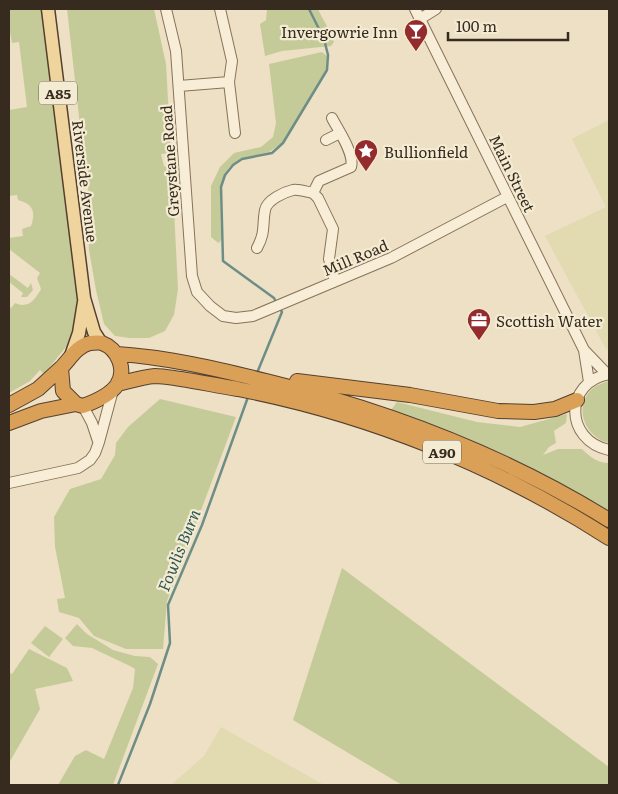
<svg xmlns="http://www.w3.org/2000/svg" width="618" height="794" font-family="Literata,serif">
  <rect width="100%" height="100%" fill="#ede0c4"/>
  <path fill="#e2dab1" d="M609 120V350L606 349 545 236 606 207 572 139Z
    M221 727 324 785H171L204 756Z"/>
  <path fill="#c5cb98" d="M9 9H42L56 131 79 294 77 323 70 342 44 374 40 370 30 381 9 393V306L11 308 15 303C28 309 35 300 41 289L37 278 40 273 9 249V238L23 236 22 229 31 226C36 212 33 204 18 200L17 195 9 196V110L27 107 19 42 12 43 9 27Z
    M67 9H154L166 64 171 153 161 154 164 166 172 169 178 289 174 315 165 331 149 338H130L115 336 104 324 96 290 89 250 88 232 93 219 85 170Z
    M267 9H318C323 21 331 30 334 42L331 46 282 51 265 56 260 24 266 20Z
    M322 52 327 56 326 70 282 143 269 152 240 159 230 166 225 173 220 187 221 240 219 243 217 242 211 237V186L220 167 234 153 261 147 273 137 276 123 269 64Z
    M9 274 28 288 31 283 33 290 27 297H21L23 293 9 282Z
    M609 381V443C586 438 573 409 591 390 596 385 603 383 609 381Z
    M160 399 236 417 167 601 163 649H126L94 636 79 618 59 612 57 599 65 598 55 547 54 517 70 489 101 479 115 455 116 443 128 427Z
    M397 402 477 422 520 427 567 414 566 423 554 431 556 443 549 447 543 455 558 449H582C590 457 598 463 609 463V514C558 484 507 456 452 432 432 424 411 417 391 410Z
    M342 568 609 767V785H402L293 720Z
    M77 624 87 634 113 650 135 656 150 657 158 664 113 785H58L75 756 86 750 104 759 133 688 135 669 130 666 92 648 73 646 65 638Z
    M45 626 63 639 49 657 31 643Z
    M29 649 67 668 73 681 35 689 40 709 9 763V672L12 674Z"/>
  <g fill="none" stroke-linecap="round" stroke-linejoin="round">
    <path stroke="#6d8e86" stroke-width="2.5" d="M276 302 274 298 223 261 221 187 225 175 233 165 242 159 272 153 283 143 327 70 328 55 324 39 309 9
      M257 373 282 312 279 307
      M118 785 150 704 170 643 168 605 202 525 248 397"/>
    <g stroke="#87725b" stroke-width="12">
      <path id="minor" d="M166 9 176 51 192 276 197 292 210 306 223 316 236 318 253 316 391 258 507 197
        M220 9 232 61 229 82 235 133
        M415 9 584 350 589 382
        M420 19 436 9
        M179 86 229 82
        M326 140 340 133
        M313 193 319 181 351 167C355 154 338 130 332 118
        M257 248C266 231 262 226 265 210 267 200 284 192 293 190 299 189 307 192 313 193L318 198 333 229 329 259 335 281
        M584 350 607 374
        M609 374C564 382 564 440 609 450
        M83 406 92 423 98 441
        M9 483 78 468 90 460 95 453 99 442 113 390"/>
    </g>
    <g stroke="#55402f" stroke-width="15">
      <path id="major" d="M48 9 84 298 94 332 101 343
        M71 356 79 333 84 302"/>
    </g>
    <g stroke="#55402f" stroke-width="16">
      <path id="highway" d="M90 343C93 343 98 342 102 343 118 349 127 370 117 385 110 395 94 402 83 406L76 404 63 391 61 368C70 359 77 346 90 343Z
        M117 354C167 357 217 369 266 381 386 410 504 455 609 520
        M297 381 410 395 498 411 534 412 555 409 577 400
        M118 384C130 381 142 377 155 376 164 376 173 378 181 379 200 382 219 386 238 389 368 414 497 466 609 538
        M9 405 38 389 61 368
        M9 423 41 411 76 404"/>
    </g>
    <use href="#minor" stroke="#f8eed7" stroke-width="10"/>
    <use href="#major" stroke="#efd59d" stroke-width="12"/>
    <use href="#highway" stroke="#daa057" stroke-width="14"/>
  </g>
  <defs>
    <g id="bar-pin" transform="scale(1.25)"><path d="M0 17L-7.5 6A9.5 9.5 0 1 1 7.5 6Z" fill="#942c2e" stroke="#f4ebd3"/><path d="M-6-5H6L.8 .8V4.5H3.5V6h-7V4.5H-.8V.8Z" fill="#fff"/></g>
    <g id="sight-pin" transform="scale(1.25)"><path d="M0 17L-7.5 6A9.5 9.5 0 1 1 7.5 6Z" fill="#942c2e" stroke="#f4ebd3"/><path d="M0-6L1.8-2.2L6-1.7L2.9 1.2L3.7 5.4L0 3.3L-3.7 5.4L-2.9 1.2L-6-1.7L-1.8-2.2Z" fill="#fff"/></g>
    <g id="office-pin" transform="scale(1.25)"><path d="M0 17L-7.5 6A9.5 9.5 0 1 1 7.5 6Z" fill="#942c2e" stroke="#f4ebd3"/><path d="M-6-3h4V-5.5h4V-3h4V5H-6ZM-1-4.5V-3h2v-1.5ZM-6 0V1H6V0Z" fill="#fff"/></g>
  </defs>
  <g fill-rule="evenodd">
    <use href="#bar-pin" x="416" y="31"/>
    <use href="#sight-pin" x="366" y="151"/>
    <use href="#office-pin" x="479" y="320"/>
  </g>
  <g text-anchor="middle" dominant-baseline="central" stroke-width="4.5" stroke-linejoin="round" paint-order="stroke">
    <g fill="#f4ebd3" stroke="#706454" stroke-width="1">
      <rect x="39" y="81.5" width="38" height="23" rx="4"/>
      <rect x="423" y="440.5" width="38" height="23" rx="4"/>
    </g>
    <g font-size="14" font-weight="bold" fill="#372a1e">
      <text x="58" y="93">A85</text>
      <text x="442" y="452">A90</text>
    </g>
    <g font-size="15" fill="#372a1e" stroke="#f4ebd3" text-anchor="start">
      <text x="398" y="31" text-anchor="end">Invergowrie Inn</text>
      <text x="384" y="151">Bullionfield</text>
      <text x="496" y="320">Scottish Water</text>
    </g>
    <g font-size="15" fill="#372a1e" stroke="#f4ebd3">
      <text transform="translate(169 161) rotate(-94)">Greystane Road</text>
      <text transform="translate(513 173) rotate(64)">Main Street</text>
      <text transform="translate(86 181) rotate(83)">Riverside Avenue</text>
      <text transform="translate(355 257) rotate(-23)">Mill Road</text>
    </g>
    <g font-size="16" font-style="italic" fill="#2e5754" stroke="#f4ebd3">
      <text transform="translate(178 550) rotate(-68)">Fowlis Burn</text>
    </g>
  </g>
  <rect width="618" height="794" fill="none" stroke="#372a1e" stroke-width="20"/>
  <path d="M448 32v8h120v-8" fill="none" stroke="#372a1e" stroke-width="2.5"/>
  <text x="456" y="32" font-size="15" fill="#372a1e" stroke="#f4ebd3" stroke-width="4" paint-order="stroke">100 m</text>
</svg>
